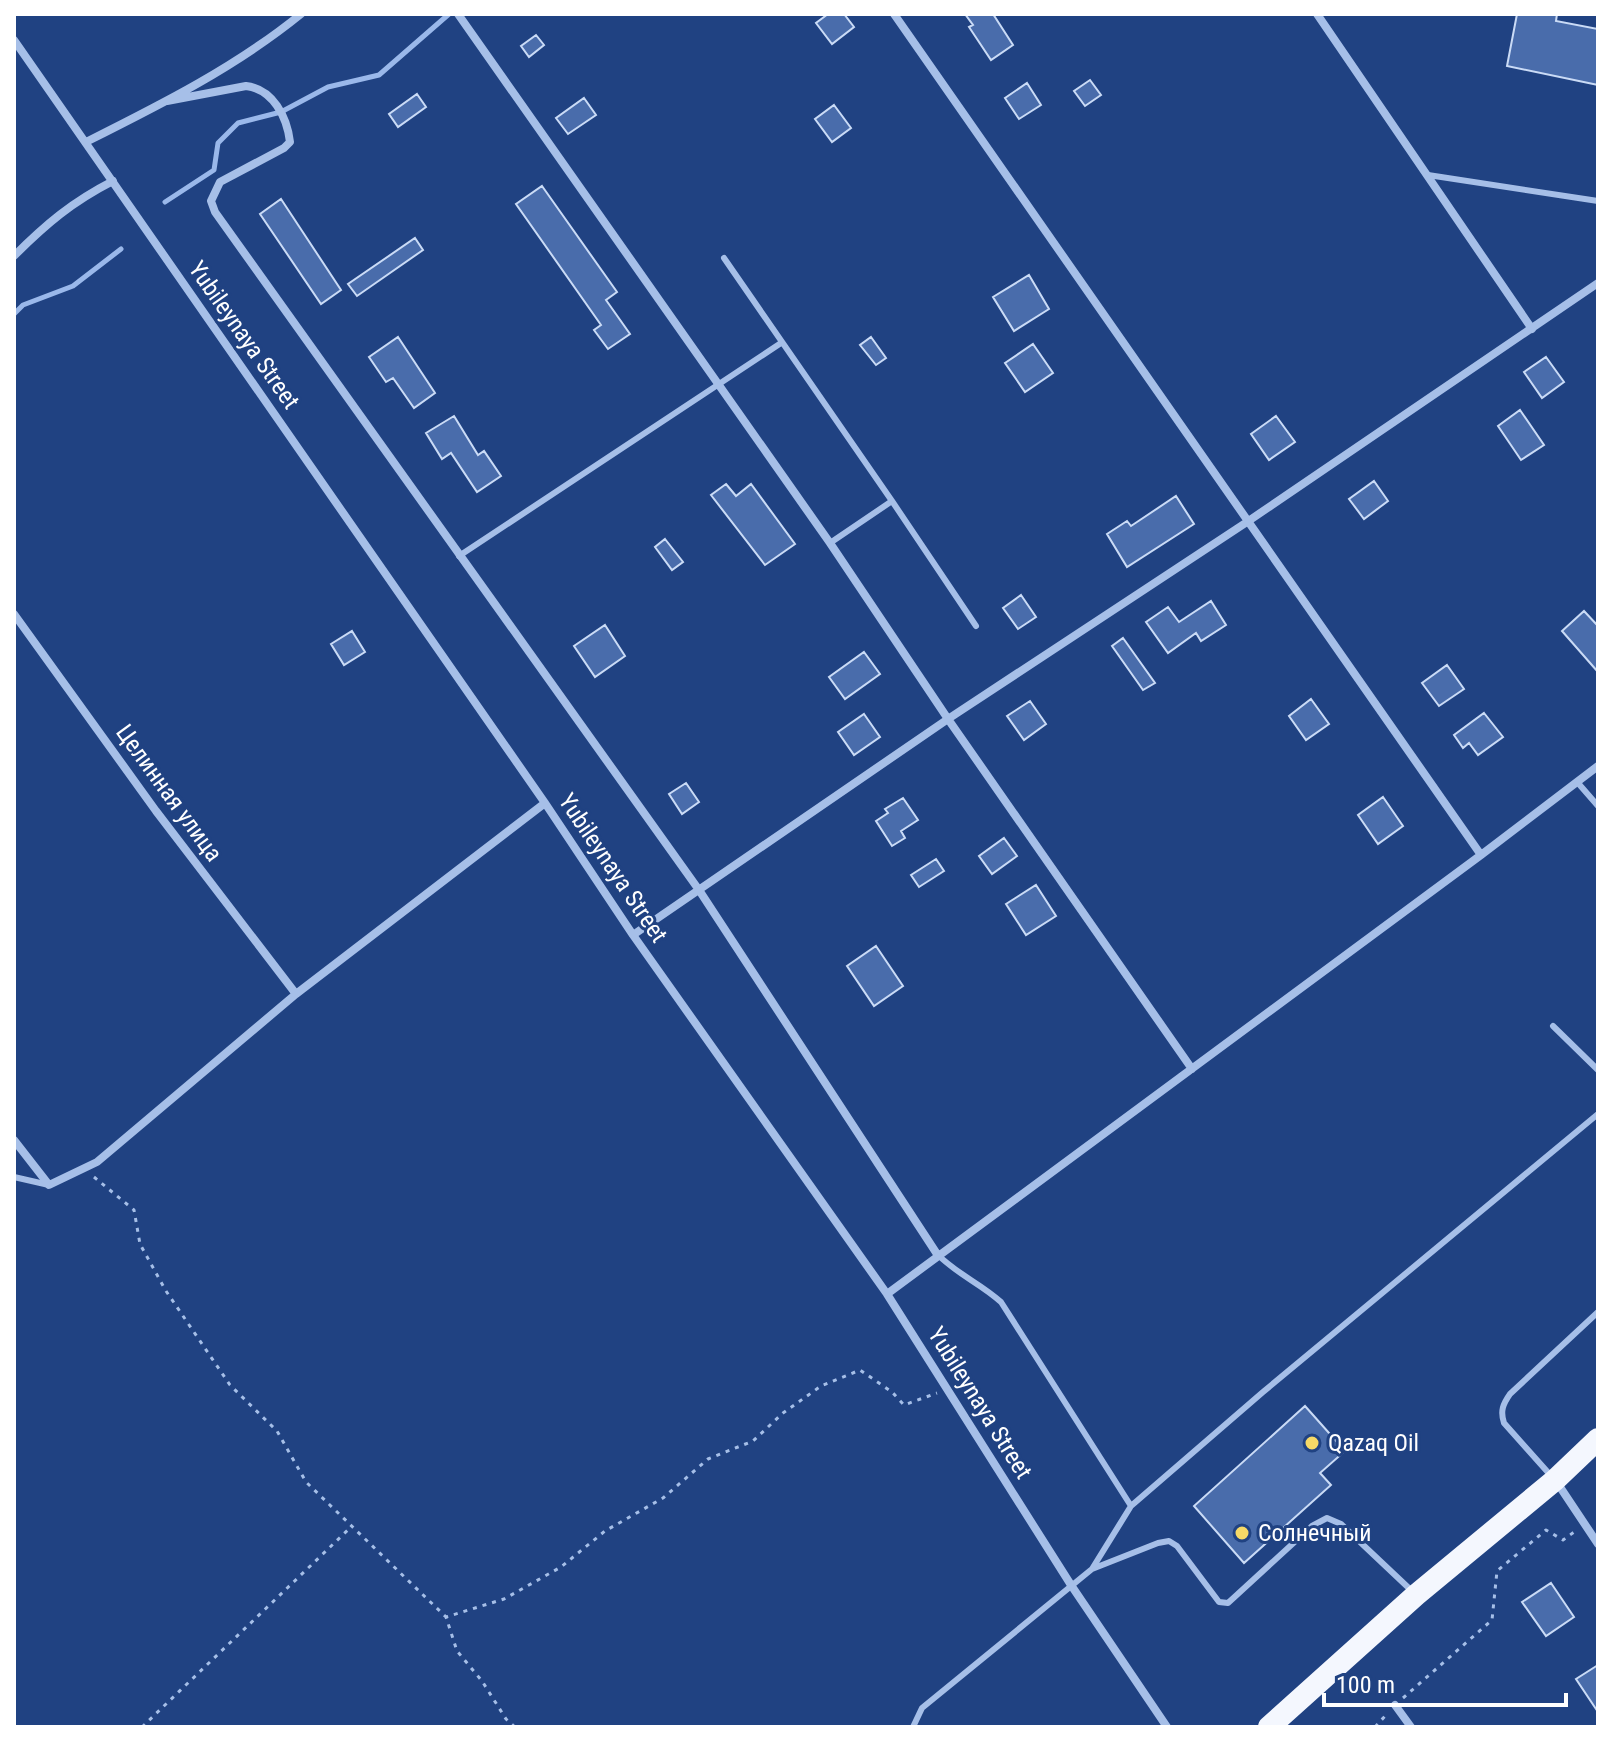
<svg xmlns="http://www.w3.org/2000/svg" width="1612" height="1741" font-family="'Roboto Condensed',sans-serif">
  <rect width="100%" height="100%" fill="#204282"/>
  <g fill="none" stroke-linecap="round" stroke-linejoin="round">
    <path stroke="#9ab8ea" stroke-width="5" d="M165 202 214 170 218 143 238 123 281 112 328 87 379 75 449 14
      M14 314 23 305 73 286 121 249"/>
  </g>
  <path fill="#496cab" stroke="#cadbf6" stroke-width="2" d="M828 14H844L854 27 832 44 816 23Z
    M965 14H993L1013 45 991 60 969 27 973 25Z
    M1517 14H1557L1556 21 1598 29V85L1507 66Z
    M536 35 544 45 529 57 521 46Z
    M1090 80 1101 95 1085 106 1074 91Z
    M1027 83 1041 105 1019 119 1005 98Z
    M417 94 426 107 398 127 389 114Z
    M584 98 596 115 568 134 556 118Z
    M834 105 851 128 832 142 815 119Z
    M542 186 617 292 606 300 630 334 608 349 594 330 601 325 516 204Z
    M281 199 341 290 321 304 260 214Z
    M415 238 423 250 357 296 348 284Z
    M1029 275 1049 309 1014 331 993 297Z
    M398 337 435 393 414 408 393 378 386 382 369 357Z
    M871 337 886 358 876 365 860 345Z
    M1033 344 1053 373 1025 392 1005 363Z
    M1546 357 1564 382 1542 398 1524 372Z
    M1520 410 1544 445 1521 460 1498 426Z
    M454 416 478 455 484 451 501 476 477 492 451 453 442 459 426 433Z
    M1276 416 1295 442 1269 460 1251 434Z
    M1374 481 1388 501 1364 519 1349 499Z
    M726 484 736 496 751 484 795 544 765 565 711 495Z
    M1176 496 1194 524 1127 567 1107 534 1127 521 1131 526Z
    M665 539 683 562 672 570 655 547Z
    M1021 595 1036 617 1018 629 1003 608Z
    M1211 601 1226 625 1201 641 1196 633 1168 653 1146 622 1168 607 1179 622Z
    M1584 611 1598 626V672L1562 631Z
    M605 625 625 656 595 677 574 646Z
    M352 631 365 652 344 665 331 644Z
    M1123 638 1155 683 1143 690 1112 646Z
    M864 652 880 674 845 699 829 677Z
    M1447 665 1464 689 1439 706 1422 683Z
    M1311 699 1329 724 1306 740 1289 716Z
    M1030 701 1046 724 1024 740 1007 716Z
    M1484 713 1503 737 1478 755 1469 743 1463 748 1454 735Z
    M864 714 880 737 854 755 838 732Z
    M686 783 699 802 682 814 669 794Z
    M1383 797 1403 826 1378 844 1358 815Z
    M903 798 918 820 901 831 905 838 892 846 876 821 888 813 885 809Z
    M1004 838 1017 856 992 874 979 856Z
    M936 859 944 871 919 887 911 875Z
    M1036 885 1056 916 1026 935 1006 904Z
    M876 946 903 986 874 1006 847 966Z
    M1305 1406 1345 1451 1320 1473 1331 1485 1244 1563 1194 1506Z
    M1551 1583 1574 1617 1546 1636 1522 1602Z
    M1598 1665V1712L1576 1679Z"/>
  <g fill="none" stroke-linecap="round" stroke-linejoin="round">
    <path stroke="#a6bfe8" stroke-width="3" stroke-dasharray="4 6" stroke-linecap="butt" d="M94 1177 134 1210 140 1244 166 1291 230 1385 277 1431 306 1482 446 1617
      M1403 1698 1492 1620 1497 1571 1546 1530 1563 1540 1577 1530
      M142 1727 351 1527
      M515 1727 506 1719 482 1681 457 1651 446 1617 504 1599 561 1567 605 1531 663 1498 708 1459 753 1441 783 1413 821 1386 860 1370 892 1392 904 1405 937 1393
      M1375 1727 1386 1715"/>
    <path stroke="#a6bfe8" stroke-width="6" d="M1428 175 1598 201
      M724 258 892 501
      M830 543 892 501 976 626
      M459 556 781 343
      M1578 783 1598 806
      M1553 1026 1598 1070
      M14 1177 49 1185
      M937 1254C958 1275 980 1283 1001 1302L1131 1506
      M1553 1478 1504 1423C1500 1411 1503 1404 1510 1394L1598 1312
      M1092 1569 1131 1506 1263 1392 1598 1114
      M913 1727 922 1708 1092 1569 1158 1543 1169 1541 1177 1546 1219 1602 1228 1603 1312 1526 1327 1518 1341 1524 1413 1592"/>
    <path stroke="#a6bfe8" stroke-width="8" d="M458 14 830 543 948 719 1192 1069
      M894 14 1481 855
      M1317 14 1532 329
      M14 40 545 803 633 935 887 1294 1071 1585 1167 1727
      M167 101 246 86C273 89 287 117 290 142L284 148 220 182 211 201 215 212 699 890 937 1254
      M86 142C160 105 236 67 301 14
      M14 256C46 224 72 202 113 181
      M14 614 156 811 296 994
      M633 935 948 719 1247 522 1598 283
      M14 1140 49 1185 97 1162 296 994 545 803
      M887 1294 1481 855 1598 766
      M1556 1481 1598 1544
      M1395 1705 1411 1727"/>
    <path stroke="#f4f7fe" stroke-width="22" d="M1269 1727 1416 1595 1555 1480 1598 1439"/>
  </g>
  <g fill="#f6d967" stroke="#204282" stroke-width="3">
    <circle cx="1312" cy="1443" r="8"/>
    <circle cx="1242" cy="1533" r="8"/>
  </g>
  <g text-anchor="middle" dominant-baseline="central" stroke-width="6" stroke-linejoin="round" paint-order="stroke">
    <g font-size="24" fill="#fff" stroke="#204282">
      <text transform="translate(244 335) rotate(55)">Yubileynaya Street</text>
      <text transform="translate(169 793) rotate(54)">Целинная улица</text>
      <text transform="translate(613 868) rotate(56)">Yubileynaya Street</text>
      <text transform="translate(980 1403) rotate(58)">Yubileynaya Street</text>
    </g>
    <g font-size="24" fill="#fff" stroke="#204282" text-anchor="start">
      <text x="1328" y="1443">Qazaq Oil</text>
      <text x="1258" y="1533">Солнечный</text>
    </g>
  </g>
  <rect width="1612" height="1741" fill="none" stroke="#ffffff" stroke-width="32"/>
  <path d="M1324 1693v12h242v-12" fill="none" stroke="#ffffff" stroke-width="4"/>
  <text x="1336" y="1693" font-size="24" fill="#ffffff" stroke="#204282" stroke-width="6" paint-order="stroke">100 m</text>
</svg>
